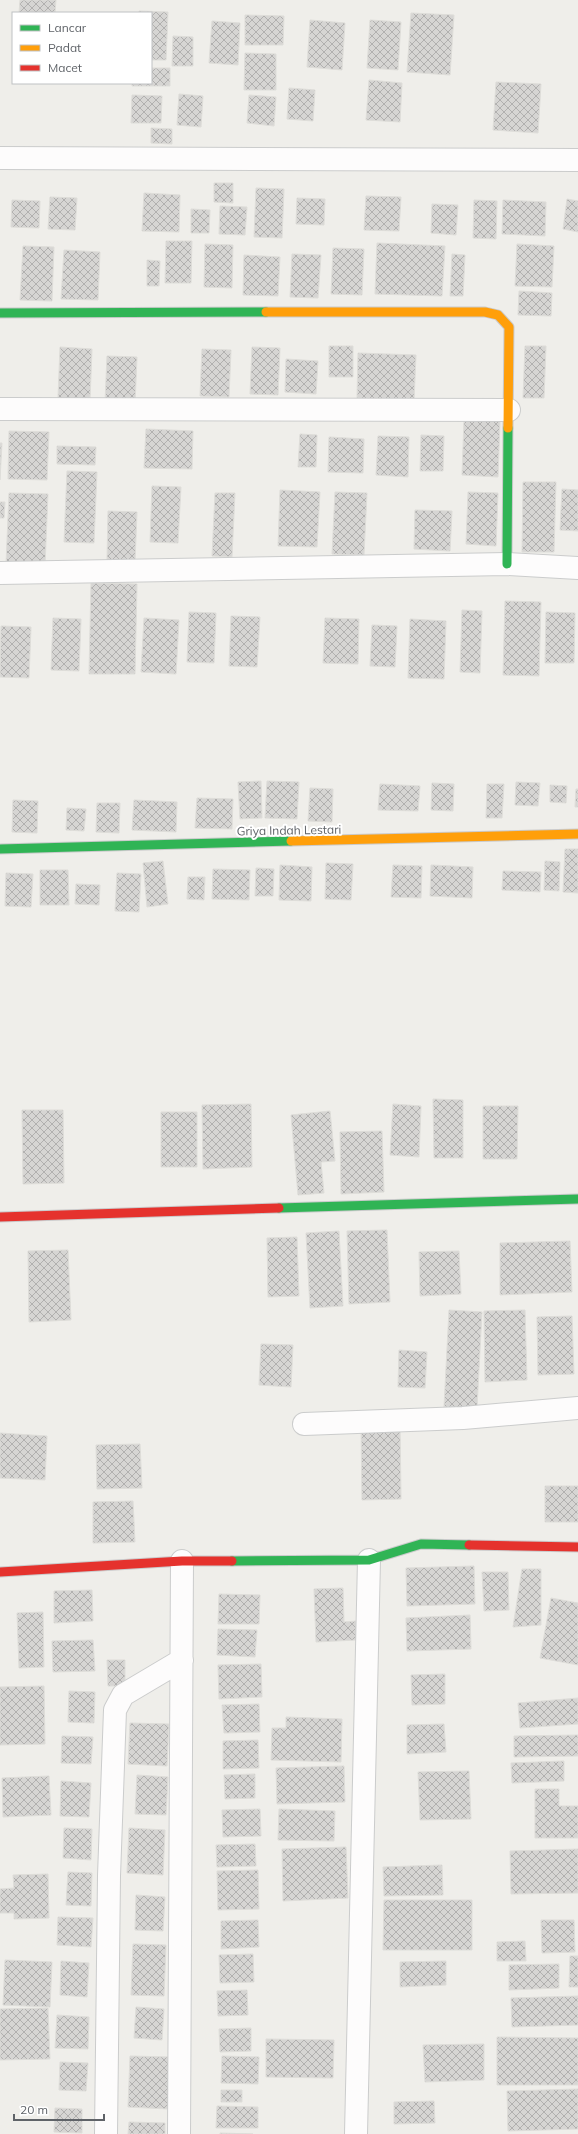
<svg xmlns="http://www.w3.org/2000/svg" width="578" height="2134" font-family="Mulish,sans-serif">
  <defs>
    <pattern id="building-cross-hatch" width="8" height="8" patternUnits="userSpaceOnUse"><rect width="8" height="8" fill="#d6d5d3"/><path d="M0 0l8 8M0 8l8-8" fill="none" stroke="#b1b0af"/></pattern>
  </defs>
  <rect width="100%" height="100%" fill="#efeeea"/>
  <path fill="url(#building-cross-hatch)" stroke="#deddd9" d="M20 0H56L55 13H19Z
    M139 11 168 12 166 60H151V13H139Z
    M411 13 454 15 450 75 407 72Z
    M245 15 284 16 283 45H245Z
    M310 20 345 23 342 70 307 67Z
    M370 20 401 22 398 70 367 68Z
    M212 21 240 23 238 65 209 63Z
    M173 36 193 37V66H172Z
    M245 53 276 54V90H244Z
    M151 68H170V86H132V83H151Z
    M369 80 402 83 400 122 366 120Z
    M496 82 541 84 538 133 493 130Z
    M289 88 315 90 313 121 287 119Z
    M179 94 203 96 201 127 177 125Z
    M132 95 162 96 161 123H131Z
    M249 95 276 97 274 126 247 123Z
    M151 128 172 129V144L151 143Z
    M214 183H233V203L214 202Z
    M256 188 284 189 282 238 254 237Z
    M144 193 180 195 179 232 142 231Z
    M366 196 401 197 399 231 364 230Z
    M50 197 77 198 75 230 48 229Z
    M297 198 325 199 324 225 296 224Z
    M567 199 578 201V232L563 229Z
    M12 200 40 201 39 228 11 227Z
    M474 200 497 201 496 239 473 238Z
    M503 200 546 202 545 236 502 234Z
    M432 204 458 205 456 235 431 233Z
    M220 206 247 207 245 235 219 234Z
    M191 209 210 210 209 233H191Z
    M166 241H192L191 283H165Z
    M377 243 445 246 442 296 375 294Z
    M205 244 233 245 232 288 204 287Z
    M517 244 554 246 552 287 515 286Z
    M23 246 54 247 52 301 20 300Z
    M333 248 364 249 362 295 331 294Z
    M64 250 100 252 98 300 61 299Z
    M292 254 321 255 318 298 290 297Z
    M452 254 465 255 463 296H450Z
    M244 255 280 257 278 296 243 295Z
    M147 260 160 261 159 286H147Z
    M519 291 552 293 551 316 518 315Z
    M329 346H353V377H329Z
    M525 346H546L544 398H523Z
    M60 347 92 349 90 400 58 398Z
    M252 347 280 348 278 395 250 394Z
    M202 349 231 350 229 397 200 396Z
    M358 353 416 355 414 401 357 398Z
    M107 356 137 357 135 404 105 403Z
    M286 359 318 361 316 394 285 392Z
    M464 420 500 421 498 477 462 475Z
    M146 429 193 431 192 469 144 468Z
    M9 431 49 432 47 480 8 479Z
    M300 434 317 435 316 467H298Z
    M421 435 444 436 443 471H420Z
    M378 436 409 437 408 477 376 475Z
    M329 437 364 439 363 473 328 472Z
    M0 443H2L0 480Z
    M57 446 96 447 95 465 57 464Z
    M67 471 97 472 94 543 64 542Z
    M523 482H556L554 552H522Z
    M152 486 181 487 178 543 150 542Z
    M562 489 578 490V531L560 530Z
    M280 490 320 492 317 547 278 546Z
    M335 492 367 493 364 555 332 554Z
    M468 492 498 493 496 546 466 544Z
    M9 493 48 494 45 566 6 564Z
    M215 493H235L232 557 212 556Z
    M0 502H5L4 518H0Z
    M415 510 452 511 450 551 414 549Z
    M108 511 137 512 135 562 107 561Z
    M91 583 137 584 135 674H89Z
    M505 601 541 602 539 676 503 675Z
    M462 610 482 611 480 673 460 672Z
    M189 612 216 613 214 663 187 662Z
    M546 612 575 613 574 663H545Z
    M231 616 260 617 257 667 229 666Z
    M53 618 81 619 79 671 51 670Z
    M144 618 179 620 176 674 141 672Z
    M325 618 359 619 358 664 323 663Z
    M410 619 446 621 444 679 408 678Z
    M372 625 397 626 395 667 370 666Z
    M1 626 31 627 29 678 0 677Z
    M261 781 262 818 240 819 238 782Z
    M267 781 299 782 297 819 265 818Z
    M516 782 540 783 538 806 515 805Z
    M432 783 454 784 453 811 431 810Z
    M380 784 420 786 418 811 378 810Z
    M487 784H504L502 818H486Z
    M550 785 567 786 566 803 550 802Z
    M310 788 333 789 332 822 308 821Z
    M576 789H578V807H575Z
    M197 798 233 799 232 829 195 828Z
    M13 800 38 801 37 833 12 832Z
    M134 800 177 802 176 832 132 830Z
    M97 803H120L119 833 96 832Z
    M67 808 86 809 84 831 66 830Z
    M565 849H578V893L563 892Z
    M163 861 168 904 147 907 143 863Z
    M545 861 560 862 559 891 544 890Z
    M326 863 353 864 351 900 325 899Z
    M280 865 312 867 311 901 279 900Z
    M393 865 422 866 421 898 391 897Z
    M431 865 473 867 472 898 430 896Z
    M256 868 274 869 273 896H255Z
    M213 869 250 870 249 900 212 899Z
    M40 870H68L69 905H40Z
    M503 871 541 872 540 892 502 890Z
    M6 873 33 874 31 907 5 906Z
    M117 873 141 874 139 912 115 911Z
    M188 877H205L204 900 187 899Z
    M76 884 100 885 99 905 75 904Z
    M433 1099 463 1100V1158H434Z
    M251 1104 252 1167 203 1169 202 1105Z
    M393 1104 421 1106 419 1157 390 1155Z
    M483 1106H518L517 1159H483Z
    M22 1110H63L64 1183 23 1184Z
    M330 1111 335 1161 321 1162 324 1193 298 1195 291 1115Z
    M161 1112H197V1167H161Z
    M382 1131 384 1192 341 1194 340 1132Z
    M387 1230 390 1302 349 1304 347 1231Z
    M339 1231 343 1306 310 1308 306 1233Z
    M297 1237 299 1296 268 1297 267 1238Z
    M570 1241 572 1292 500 1295V1243Z
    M68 1250 71 1320 29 1322 28 1251Z
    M459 1251 461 1294 420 1296 419 1252Z
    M449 1310 482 1312 477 1408 444 1407Z
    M525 1310 527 1380 485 1382 484 1311Z
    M572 1316 574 1374 538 1375 537 1317Z
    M261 1344 293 1345 291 1387 259 1385Z
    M399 1350 427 1352 425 1388 398 1387Z
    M400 1425 401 1499 362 1500 361 1426Z
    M0 1433 47 1436 45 1480 0 1478Z
    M140 1444 142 1488 97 1489 96 1445Z
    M545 1486H578V1522H545Z
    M133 1501 135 1542 93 1543V1502Z
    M474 1566 475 1604 407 1606 406 1568Z
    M522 1569H541V1625L513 1627Z
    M482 1572H508L509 1610 484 1611Z
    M343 1588 344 1622 356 1621V1640L316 1642 314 1589Z
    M92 1590 93 1621 54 1623V1591Z
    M219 1594 260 1595 259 1624H218Z
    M551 1598 578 1603V1665L540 1658Z
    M43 1612 44 1667 19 1668 17 1613Z
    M470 1615 471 1649 407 1651 406 1618Z
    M218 1629 257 1630 255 1657 217 1655Z
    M93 1640 95 1671 53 1672 52 1641Z
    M107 1660H125V1686H108Z
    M261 1664 262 1697 219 1699 218 1665Z
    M445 1674V1704L412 1705 411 1675Z
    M44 1686 45 1744 0 1745V1687Z
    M69 1691 95 1692 94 1723 68 1722Z
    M578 1698V1724L520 1728 518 1703Z
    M259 1704 260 1732 224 1733 222 1705Z
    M286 1717 342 1719 341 1762 271 1760 272 1728H286Z
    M130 1723 169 1724 167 1766 128 1764Z
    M444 1724 446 1752 407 1754V1725Z
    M578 1735V1756L514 1757V1736Z
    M62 1736 93 1737 91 1764 61 1763Z
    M258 1740 259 1768 223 1769V1741Z
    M564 1761V1781L512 1783 511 1763Z
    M344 1766 345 1802 277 1804 276 1768Z
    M469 1771 471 1819 420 1820 418 1772Z
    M255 1774V1798L225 1799 224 1775Z
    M137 1775 168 1777 166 1815 135 1814Z
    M49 1776 51 1815 3 1817 2 1778Z
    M61 1781 91 1783 89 1817 60 1816Z
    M535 1789H559V1806H578V1838H535Z
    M260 1809 261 1836 223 1837 222 1810Z
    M279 1809 335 1811 334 1841 278 1840Z
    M64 1828 92 1829 91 1860 63 1858Z
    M129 1828 165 1830 163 1875 127 1873Z
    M255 1844 256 1866 217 1867 216 1845Z
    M346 1847 348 1898 283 1901 282 1849Z
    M578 1849V1893L511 1894 510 1851Z
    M442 1865 443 1895 384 1896 383 1867Z
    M258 1870 259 1909 218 1910 217 1871Z
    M68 1872 92 1873 91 1906 66 1905Z
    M48 1874 49 1918 14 1919V1913H0V1889L14 1888 13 1875Z
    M136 1895 165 1897 163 1931 135 1930Z
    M384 1900H472V1950H383Z
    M58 1917 93 1918 91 1947 57 1945Z
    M258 1920 259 1947 221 1949V1921Z
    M541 1920H574L575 1952 542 1953Z
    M525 1941 526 1961H497V1942Z
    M133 1944 166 1945 164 1996 131 1995Z
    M253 1954 254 1982 220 1983 219 1955Z
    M570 1956H578V1987H569Z
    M5 1960 52 1962 50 2007 3 2005Z
    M61 1961 89 1963 87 1997 60 1995Z
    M446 1961V1985L400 1987V1962Z
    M559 1964V1988L509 1990V1965Z
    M247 1990 248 2015 218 2016 217 1991Z
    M578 1996V2025L512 2027 511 1998Z
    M136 2007 164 2009 162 2040 134 2038Z
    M48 2008 50 2059 0 2060V2009Z
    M57 2015 89 2017 88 2049 55 2048Z
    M251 2028V2051L220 2052 219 2029Z
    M497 2037 578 2038V2085H497Z
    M266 2039 334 2040 333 2078 266 2077Z
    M484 2044V2080L425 2082 423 2045Z
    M130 2056 170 2057 168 2109 128 2107Z
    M222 2056 259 2057 258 2084 221 2083Z
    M60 2062 88 2063 86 2091 59 2090Z
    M578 2089V2129L508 2131 507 2091Z
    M221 2090H242V2102H221Z
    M434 2101 435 2123 394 2124V2102Z
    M217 2106 258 2107V2128H216Z
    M55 2108 82 2109V2133L54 2132Z
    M129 2122 165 2123V2134H128Z
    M220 2133 253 2134H220Z"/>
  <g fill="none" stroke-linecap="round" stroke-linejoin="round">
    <g stroke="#cbcccc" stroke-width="24">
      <path id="street" d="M0 158 578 160
        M0 409 509 410
        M0 573 507 564 578 568
        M304 1424 463 1418 578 1408
        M106 2134 109 1876 115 1710 123 1695 182 1660
        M179 2134 182 1561
        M356 2134 369 1560"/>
    </g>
    <g stroke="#cacacb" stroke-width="11">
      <path id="fast" d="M0 313 266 312
        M507 564 508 428
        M0 849 291 841
        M279 1208 578 1199
        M232 1561 369 1560 421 1544 469 1545"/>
    </g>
    <g stroke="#cacacb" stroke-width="11">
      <path id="slow" d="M266 312H485L498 315 509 327 508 428
        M291 841 578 834"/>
    </g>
    <g stroke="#cacacb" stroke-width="11">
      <path id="jam" d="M0 1217 279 1208
        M469 1545 578 1547
        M0 1572 182 1561H232"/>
    </g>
    <use href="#street" stroke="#fdfcfc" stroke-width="22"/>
    <use href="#fast" stroke="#30b455" stroke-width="9"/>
    <use href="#slow" stroke="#ff9f0a" stroke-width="9"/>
    <use href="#jam" stroke="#e5322d" stroke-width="9"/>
  </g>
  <g text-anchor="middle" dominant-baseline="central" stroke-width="4" stroke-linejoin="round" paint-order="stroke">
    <g font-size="12" fill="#5f6368" stroke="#fff">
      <text transform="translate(289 830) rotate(-1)">Griya Indah Lestari</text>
    </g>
  </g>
  <rect x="12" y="12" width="140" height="72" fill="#ffffff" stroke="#bfc1c3"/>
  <rect x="20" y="25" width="20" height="6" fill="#30b455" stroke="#bfc1c3"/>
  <text x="48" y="32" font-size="12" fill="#5f6368">Lancar</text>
  <rect x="20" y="45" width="20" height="6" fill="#ff9f0a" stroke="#bfc1c3"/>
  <text x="48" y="52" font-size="12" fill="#5f6368">Padat</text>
  <rect x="20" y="65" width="20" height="6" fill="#e5322d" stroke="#bfc1c3"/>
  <text x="48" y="72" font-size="12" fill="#5f6368">Macet</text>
  <path d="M14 2114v6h90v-6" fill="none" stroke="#5f6368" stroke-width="2"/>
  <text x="20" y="2114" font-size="12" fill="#5f6368" stroke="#ffffff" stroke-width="3" paint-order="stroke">20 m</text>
</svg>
